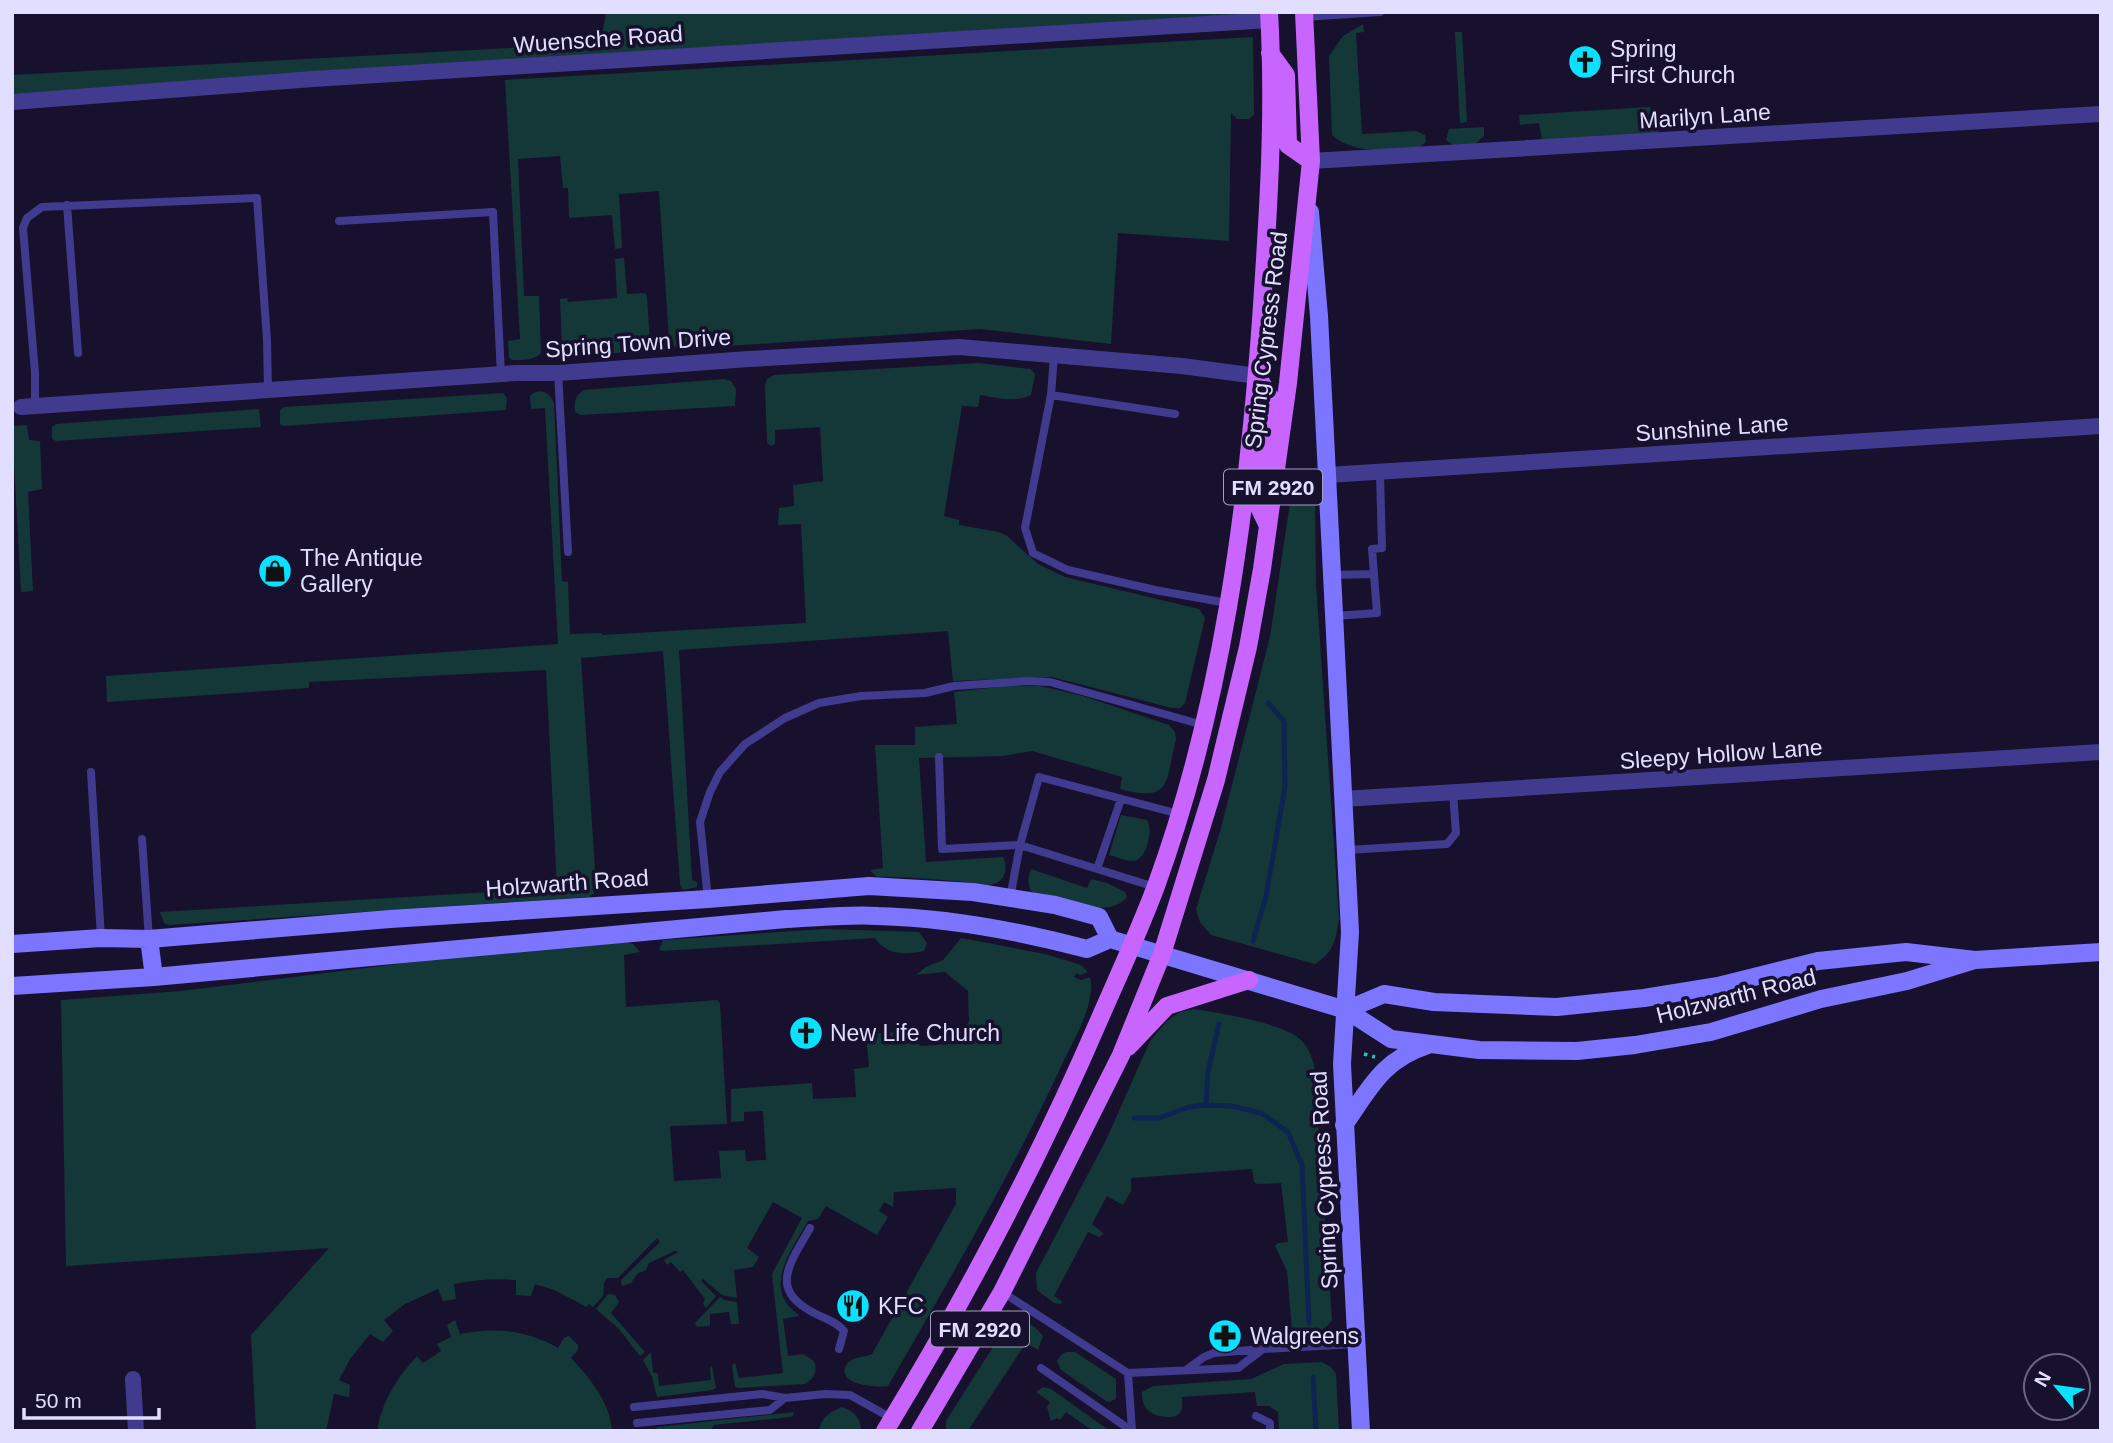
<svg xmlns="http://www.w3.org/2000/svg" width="2113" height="1443" font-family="Arial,sans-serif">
  <rect width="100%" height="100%" fill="#17112e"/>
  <path fill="#143837" d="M606 12H1233L1234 18 12 97V75L601 43Z
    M1363 24 1364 32 1356 33 1362 134 1416 131 1425 135 1426 142 1420 147C1391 149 1355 156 1332 135L1329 56 1343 36Z
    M1455 32H1462L1467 122 1460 123Z
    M1253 37 1254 115 1249 119H1237L1231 113 1229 241 1118 233 1111 344 980 329 682 349 675 347 669 339 659 191 619 194 622 248 615 249 612 215 569 218 568 188H563L560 156 518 159 524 296H539L541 353C533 361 522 360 512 360L509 357 508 341 520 339 505 80Z
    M1649 107C1659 113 1660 118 1661 129L1657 133 1542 140 1539 123 1520 125 1519 115Z
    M1484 127V136L1475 144 1453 145 1446 140 1449 129Z
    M624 258 627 294 645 293 647 296 650 344 644 350 637 352 573 355 565 352 562 346 560 299 567 298 568 302 617 298 615 259Z
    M978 363 1030 369 1035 374 1031 395C1014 403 998 398 980 395L978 407 962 406 944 516 959 520V525L999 532 1007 536 1038 564 1065 577 1199 609 1205 618 1185 703 1180 708H1172L1052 677 953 681 948 631 679 650 692 880 697 882V887L683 890 680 884 663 651 581 658 596 884 594 893 589 897 168 925 164 923 160 912 557 888 546 670 309 682V688L107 702 106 676 558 644 545 408 531 409 530 396C540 387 549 392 554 403L562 581 568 582 570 634 602 633V635L806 623 801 524 778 525 779 508 794 506 793 485 823 481 820 427 775 430V444L771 446 767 443 765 386 767 379 774 375Z
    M724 379 731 381 736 389 735 406 581 415 575 412C574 401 575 396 584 390Z
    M503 393 507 398 506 410 284 426 280 424V410L284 407Z
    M259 409 261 427 56 441 52 439V427L56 424Z
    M27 425 29 440 40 441 42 489 28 492 33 591 21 592 12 426Z
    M1291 496H1315L1316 584 1339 918C1336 940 1334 952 1315 964L1211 935 1200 922 1196 909 1221 828 1270 637Z
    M1006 686H1040L1083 696 1169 725 1175 732 1176 739C1165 782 1173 803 1120 789L1122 777 1032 751 1003 756 919 758 926 862 1003 857C1008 867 1006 880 994 884 986 887 975 882 966 882 937 880 906 876 877 877L870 870 883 868 875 745H915V727L957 724 954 692Z
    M1121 815 1147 820C1153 828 1148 855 1137 860 1129 863 1117 857 1109 855Z
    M1031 869 1087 888 1091 879 1107 883 1125 892 1127 897C1109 920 1060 900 1036 894L1030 890 1028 880Z
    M824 929 919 932 927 943 924 951C905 955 886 955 875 938L662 951 659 949 663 940Z
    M961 938 1045 954 1081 965 1088 972 1080 975 1076 973 1074 977 1081 980 1090 977C1097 1005 1070 1045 1059 1071 1008 1180 948 1282 888 1386 877 1388 834 1385 847 1364 852 1356 864 1358 872 1354L956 1204V1188L894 1192 893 1207 884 1202 879 1211 888 1217 877 1235 826 1206 818 1219 808 1221C792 1249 761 1289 798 1314L799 1316 783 1319 788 1356 803 1354 814 1361C818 1372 814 1378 805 1384L739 1388 735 1387 732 1365 735 1363 739 1378 783 1373 772 1274 802 1218 773 1202 747 1248 759 1257 753 1267 734 1270 737 1298 722 1295 703 1279 701 1281 716 1296 706 1308 703 1304 705 1299 683 1270 680 1272 671 1262 667 1265 664 1260 678 1252 675 1251 649 1263 646 1270 638 1273 631 1283 622 1286 621 1280 660 1242 657 1238 618 1278H607L604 1283 603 1296 593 1307 589 1304 587 1307 554 1290 535 1284 531 1296 516 1295V1280C495 1278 475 1280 454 1284L456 1299 443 1301 438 1289 405 1304 384 1320 393 1331 383 1342 370 1334 350 1359 339 1380 350 1385 349 1397 334 1394 326 1431H256L251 1335 329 1248 66 1266 61 1000 181 991 453 957 625 942 633 944 640 952 624 955 626 1007 717 1000 720 1003 727 1124 670 1126 674 1181 721 1178 719 1151 745 1150 746 1161 766 1160 763 1111 744 1112V1121L731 1122V1089L812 1083 813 1099 856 1097 854 1069 869 1067 866 1034 904 1032 921 1046 948 1044 969 1022 968 991 945 972 916 975 926 967 943 960Z
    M1194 1009C1219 1013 1284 1023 1301 1040 1308 1047 1311 1055 1314 1064L1332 1320C1324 1333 1307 1339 1292 1331L1287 1271 1275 1246 1278 1243 1288 1242 1281 1183 1257 1184 1254 1182 1252 1169 1131 1178V1191L1123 1205 1107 1196 1092 1224 1104 1234 1099 1237 1088 1232 1054 1296 1062 1301 1061 1304 1054 1303 1037 1290 1036 1273 1107 1138 1150 1041 1167 1021 1180 1012Z
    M608 1294 615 1295 619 1302 611 1313 645 1352 640 1356 619 1329 596 1309Z
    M720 1297 724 1300 737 1302 739 1324H731L729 1312 710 1314V1326L697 1327 695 1323Z
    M455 1320 460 1334C495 1327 526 1330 558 1348L564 1338 569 1336 578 1345V1350L571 1358C590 1378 610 1402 612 1431H377C382 1401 397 1378 417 1356L423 1363 441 1351 437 1344 451 1337 447 1325Z
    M1016 1320C1029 1322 1035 1326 1043 1336L1038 1350 1026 1343 969 1429 971 1431H946V1421L1007 1325Z
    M651 1352 653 1372 658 1374 659 1386 711 1380 710 1368 712 1366 716 1388 712 1390 657 1397 652 1377 643 1360Z
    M1066 1352H1075L1116 1379V1399L1109 1402 1106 1401 1061 1370 1057 1361 1061 1355Z
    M1322 1362 1331 1367 1336 1374 1339 1431H1279L1278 1412 1269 1406H1257L1255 1392 1182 1397C1182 1402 1184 1410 1179 1414 1176 1417 1172 1417 1168 1417 1152 1417 1141 1409 1142 1392L1153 1386 1251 1379 1284 1364Z
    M1043 1387 1051 1389 1110 1431H1093L1066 1412 1060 1420 1057 1418 1051 1421 1047 1407 1050 1402 1036 1392Z
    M842 1407C854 1411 861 1418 861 1431L819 1430C822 1417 830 1412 842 1407Z
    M794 1412 793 1416 790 1417 714 1425 710 1431H652L658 1427Z"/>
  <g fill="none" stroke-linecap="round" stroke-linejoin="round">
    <path stroke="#0c2452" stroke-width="5" d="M1253 941 1266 896 1285 787 1284 721 1268 703
      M1206 1105 1208 1071 1219 1024
      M1134 1118H1159L1189 1107 1206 1105 1232 1106 1261 1113 1288 1132 1302 1165 1309 1323
      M1313 1377 1316 1431"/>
    <path stroke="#2ec3bd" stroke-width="3.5" stroke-dasharray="3.5 5" stroke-linecap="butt" d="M1364 1054 1375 1057"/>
    <path stroke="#403b8e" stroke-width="8" d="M1304 17 1380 12
      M67 205 78 353
      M339 221 493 212 501 375
      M1054 356 1051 395 1025 528 1033 553 1068 570 1155 590 1227 603
      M558 373 568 552
      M1051 395 1175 414
      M35 407V373L23 228 27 218 42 207 257 198 267 340 268 391
      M1332 575 1374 574
      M1335 616 1377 613 1372 549 1382 548 1380 473
      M939 757 942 849 1020 845 1010 898
      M91 772 101 938
      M142 839 149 939
      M1347 850 1447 844 1456 833 1453 793
      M1097 869 1121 799
      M1155 887 1020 845 1039 777 1179 814
      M708 899 700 822 710 792 720 772 745 744 785 718 819 703 861 696 925 693 954 686 1028 681 1050 682 1203 725
      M810 1228C790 1264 767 1290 816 1314 826 1319 837 1322 844 1331L839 1349
      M1002 1292 1128 1373 1238 1368 1263 1349 1355 1344
      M1041 1368 1132 1431
      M1186 1370 1204 1357 1214 1353 1262 1349
      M1128 1373 1132 1431
      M634 1407 762 1394 785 1398 825 1394 850 1395 893 1419
      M1256 1416 1270 1423V1431
      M637 1423 770 1410 785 1398"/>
    <path stroke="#403b8e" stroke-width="16" d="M12 102 313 79 1270 20
      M1311 161 2101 114
      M21 407 516 373H558L749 359 959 347 1182 366 1257 376
      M1327 475 2101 426
      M1343 799 2101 752
      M133 1379 136 1431"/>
    <path stroke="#7b75ff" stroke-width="18" d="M1310 212 1319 316 1350 932 1342 1064 1361 1431
      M149 939 154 977
      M12 944 101 938 149 939 390 919 708 899 869 886 973 892 1055 905 1099 917 1110 939
      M12 986 154 977 786 919C816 918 848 914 878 916 948 918 1019 931 1087 949L1110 939 1346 1010 1391 1039 1479 1050 1577 1051 1635 1045 1711 1032 1821 999 1907 981 1975 960
      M1346 1010 1384 994 1434 1002 1557 1007 1644 998 1718 986 1818 961 1906 952 1975 960 2101 952
      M1344 1125C1370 1088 1382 1060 1428 1045"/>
    <path stroke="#c965ff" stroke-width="18" d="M1270 53 1286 75 1288 145 1311 161
      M1257 376 1271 399 1258 505 1268 526
      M1128 1047 1167 1006 1249 980
      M885 1431C967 1296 1041 1156 1103 1011 1121 970 1140 929 1156 886 1222 705 1247 512 1261 320 1268 218 1275 115 1269 12
      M920 1431 1002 1292 1121 1055 1162 954 1216 780 1248 647 1262 569 1288 383 1311 161 1304 12"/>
  </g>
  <defs>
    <g id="church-disc" transform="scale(1.75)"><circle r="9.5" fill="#0ae1ff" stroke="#17112e"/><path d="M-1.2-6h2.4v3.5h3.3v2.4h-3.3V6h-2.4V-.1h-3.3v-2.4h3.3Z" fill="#111"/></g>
    <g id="shop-disc" transform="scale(1.75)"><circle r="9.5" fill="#0ae1ff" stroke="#17112e"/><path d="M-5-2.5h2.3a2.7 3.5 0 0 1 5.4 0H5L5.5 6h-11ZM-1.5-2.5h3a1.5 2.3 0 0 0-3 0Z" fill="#111"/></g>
    <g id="restaurant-disc" transform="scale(1.75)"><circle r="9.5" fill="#0ae1ff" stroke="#17112e"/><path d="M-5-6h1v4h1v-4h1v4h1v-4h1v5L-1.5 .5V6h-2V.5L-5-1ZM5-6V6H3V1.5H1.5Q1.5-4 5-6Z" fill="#111"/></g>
    <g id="pharmacy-disc" transform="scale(1.75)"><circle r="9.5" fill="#0ae1ff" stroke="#17112e"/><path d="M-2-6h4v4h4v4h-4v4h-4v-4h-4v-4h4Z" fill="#111"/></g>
  </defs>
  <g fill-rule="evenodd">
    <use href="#church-disc" x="1585" y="62"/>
    <use href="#shop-disc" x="275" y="571"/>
    <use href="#church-disc" x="806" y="1033"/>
    <use href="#restaurant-disc" x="853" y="1306"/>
    <use href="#pharmacy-disc" x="1225" y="1336"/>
  </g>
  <g text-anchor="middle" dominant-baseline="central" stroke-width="7" stroke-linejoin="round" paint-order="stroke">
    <g fill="#17112e" stroke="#a5a0c0" stroke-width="2">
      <rect x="1224" y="469.5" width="98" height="35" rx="5"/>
      <rect x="931" y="1311.5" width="98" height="35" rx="5"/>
    </g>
    <g font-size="21" font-weight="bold" fill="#e2deff">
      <text x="1273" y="487">FM 2920</text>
      <text x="980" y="1329">FM 2920</text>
    </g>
    <g font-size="23" fill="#e2deff" stroke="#17112e">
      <text transform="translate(598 39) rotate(-4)">Wuensche Road</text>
      <text transform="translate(1705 116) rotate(-4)">Marilyn Lane</text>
      <text transform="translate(1266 340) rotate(-83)">Spring Cypress Road</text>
      <text transform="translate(638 343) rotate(-4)">Spring Town Drive</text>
      <text transform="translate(1712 428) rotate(-4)">Sunshine Lane</text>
      <text transform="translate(1721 754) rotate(-4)">Sleepy Hollow Lane</text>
      <text transform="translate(567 883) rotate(-4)">Holzwarth Road</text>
      <text transform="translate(1736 996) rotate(-14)">Holzwarth Road</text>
      <text transform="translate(1324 1180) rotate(-93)">Spring Cypress Road</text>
    </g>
    <g font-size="23" fill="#e2deff" stroke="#17112e" text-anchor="start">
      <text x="1610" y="49">Spring<tspan x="1610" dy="26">First Church</tspan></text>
      <text x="300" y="558">The Antique<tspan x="300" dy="26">Gallery</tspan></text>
      <text x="830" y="1033">New Life Church</text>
      <text x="878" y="1306">KFC</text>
      <text x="1250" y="1336">Walgreens</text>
    </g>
  </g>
  <rect width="2113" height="1443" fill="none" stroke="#e2deff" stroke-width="28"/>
  <g transform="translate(2057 1387) rotate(299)"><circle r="33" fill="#17112e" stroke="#686382" stroke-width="2"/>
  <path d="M0-5L12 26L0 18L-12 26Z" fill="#0ae1ff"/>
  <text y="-10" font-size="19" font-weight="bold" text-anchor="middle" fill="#e2deff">N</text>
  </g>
  <path d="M24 1408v10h135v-10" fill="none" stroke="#e2deff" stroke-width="3.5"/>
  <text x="35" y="1408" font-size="21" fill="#e2deff" stroke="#17112e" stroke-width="5" paint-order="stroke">50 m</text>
</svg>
